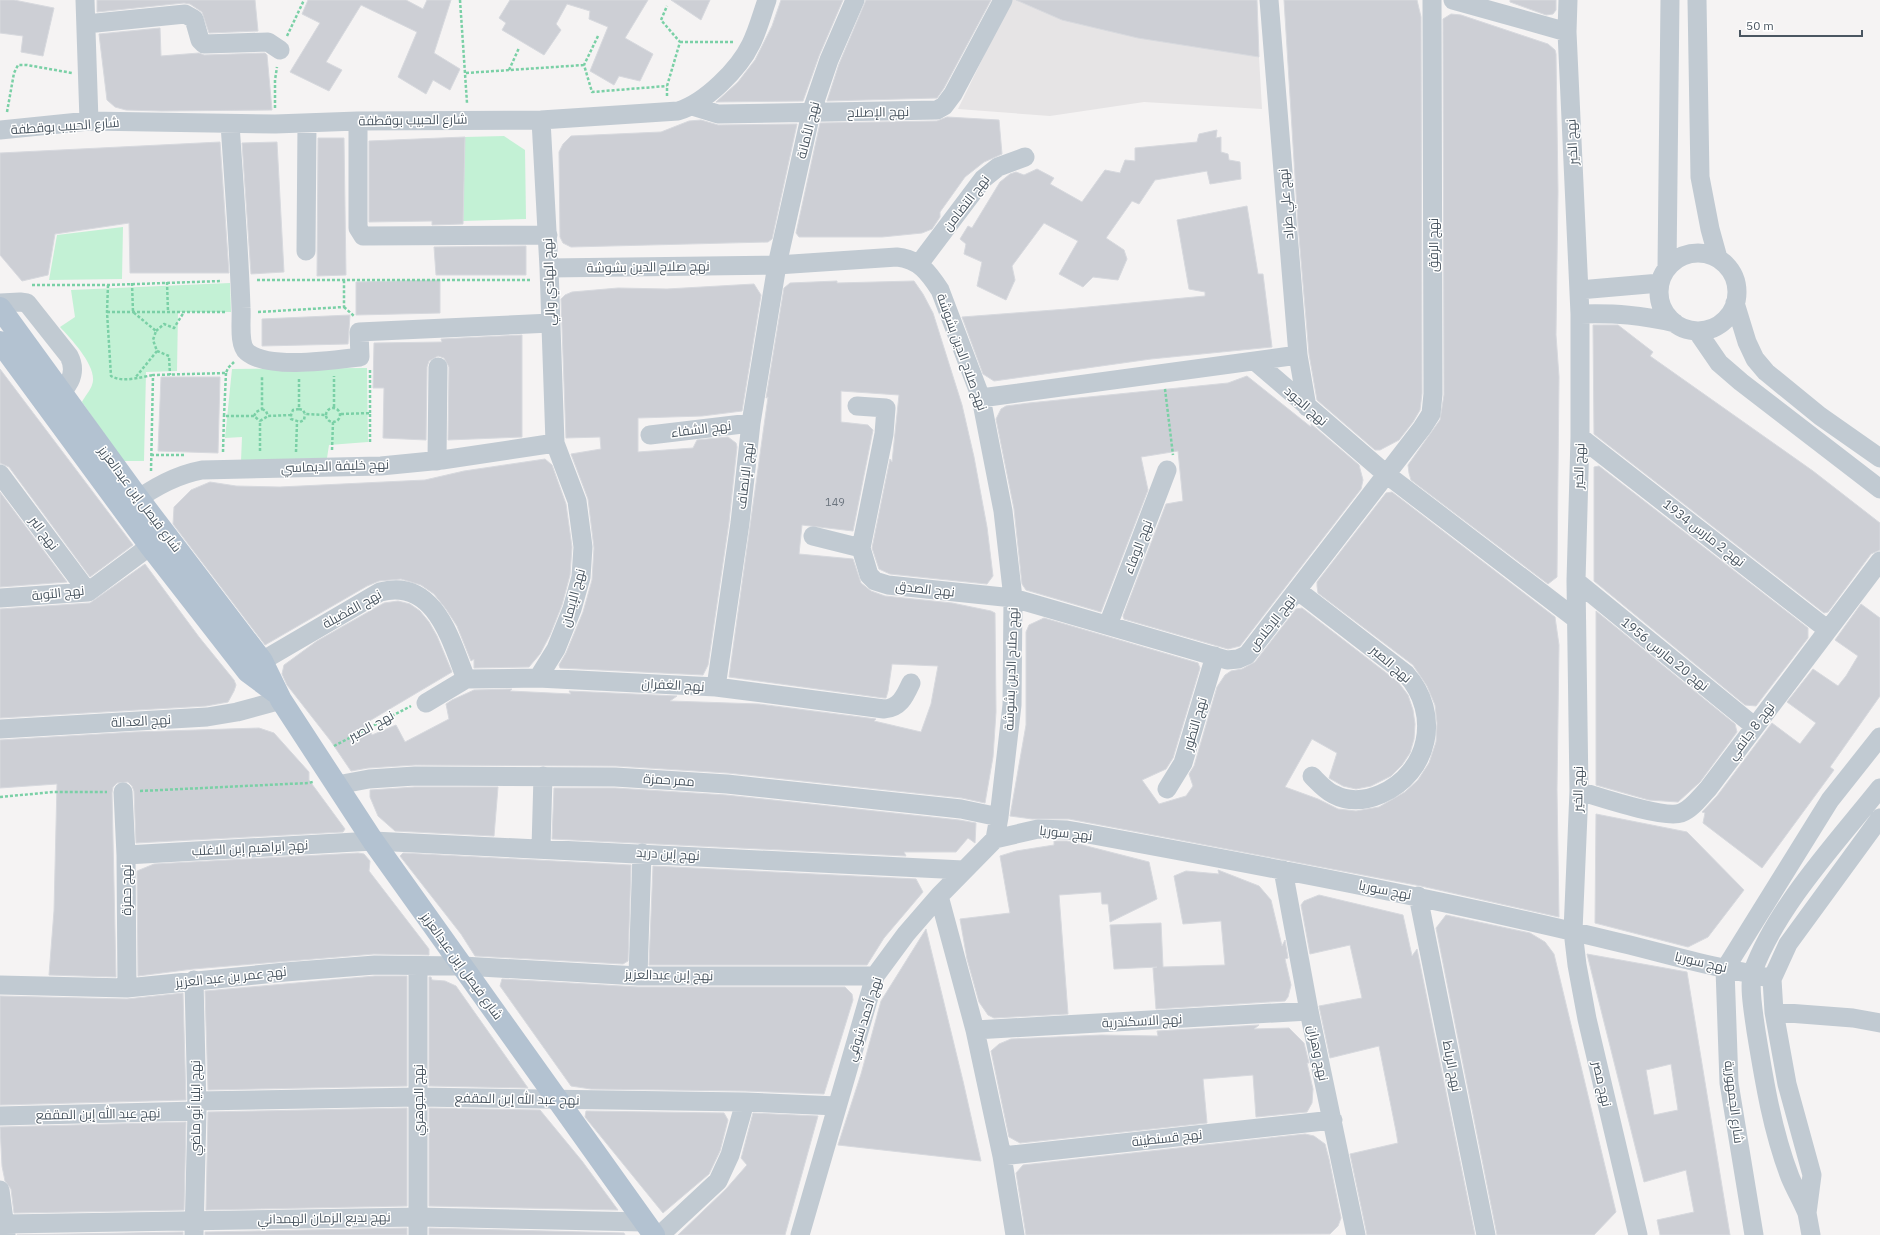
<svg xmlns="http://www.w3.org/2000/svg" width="1880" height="1235" font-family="'IBM Plex Sans',Cairo,sans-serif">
  <rect width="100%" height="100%" fill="#f5f3f3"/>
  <path fill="#e6e4e5" d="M1011 0H1016L1062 20 1138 38 1259 57 1262 109 1144 102 1050 116 958 109Z"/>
  <path fill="#c3f1d5" d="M504 136 525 150 526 219 463 221 465 137Z
    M123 227 122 279 49 280 57 235Z
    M230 283 231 312H178L177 371 146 372 144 461H123L82 402C85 396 90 391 92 385 99 368 71 339 60 327L75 317 71 290Z
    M367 368 368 442 329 445 327 458 241 461 242 437 225 438 232 369Z"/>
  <path fill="#cdcfd5" stroke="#d7d9de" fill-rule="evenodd" d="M0 0H14L54 8 43 56 21 52 23 36 0 33Z
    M97 0H255L258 31 209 33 202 12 190 4 184 3 97 12Z
    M308 0H406L423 9 427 0H451L434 53 460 69 450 90 433 80 426 94 398 77 417 32 361 5 326 62 342 70 329 91 290 72 320 23 302 14Z
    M510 0H648L625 38 653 54 640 81 619 76 614 85 590 71 608 27 589 19 590 11 567 4 556 24 561 30 544 55 502 30 506 23 499 18Z
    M671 0H710L701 20Z
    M781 0H843L819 56 803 101 716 102 738 82 755 60 772 26Z
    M866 0H991L944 88 937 98 827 101 839 64Z
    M1016 0H1257L1259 57 1138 38 1062 20Z
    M1284 0H1417L1421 17 1422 393 1420 410 1413 422 1399 440 1380 450H1375L1317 400 1309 354 1298 225Z
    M1510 0H1556V10L1553 14 1546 15 1510 2Z
    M1451 14 1461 15 1548 44 1555 50 1556 54 1558 192 1556 335 1559 377 1557 577 1548 584 1411 480 1409 473 1408 465 1440 420 1444 395 1443 19Z
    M160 28 161 56 199 53 204 55 265 53 267 55 272 110 162 111 126 110 115 107 107 100 99 34Z
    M947 117 999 120 1002 154 984 162 965 177 940 212V217L932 229 922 233 882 237H799L796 233 820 123 937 121Z
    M701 120 718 125 797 124 772 239 768 242 571 247 563 243 560 237 559 152 563 144 571 136 661 132 689 121Z
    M1217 130 1216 138 1221 137V152L1228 154 1229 160 1240 162 1241 179 1210 184 1207 171 1155 180 1139 204 1132 201 1106 238 1124 250 1127 259 1118 280 1093 277 1083 287 1059 274 1078 241 1044 223 1012 266 1015 280 1006 300 977 286 982 262 964 254 966 244 960 239 968 226 972 228 1000 182 1010 174 1016 172 1024 175 1037 169 1054 178 1050 184 1082 202 1105 170 1120 173 1125 160 1135 161V148L1197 142 1199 134Z
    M465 137 463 224 432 225V221L369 222V141Z
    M318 138H344L346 275 317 276Z
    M220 142 229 273H130L129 223 55 234 48 275 22 281 0 255V153Z
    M277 142 284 272 251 274 242 143Z
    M1247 206 1258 274H1263L1272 347 1151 359 994 381 983 374 962 317 1067 309 1205 296V292L1189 289 1177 220Z
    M526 246V275H436L434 247Z
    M440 280V313L356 315V282Z
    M837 281V283L914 281 923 294 933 313 962 405 974 457 987 527 993 576 987 584 890 574 879 569 872 548 890 459 892 462 899 395 841 391V422L868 425 873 430 853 531 802 525 799 554 853 559 861 583 871 591 885 596 952 603 991 611 995 613 996 712 993 757 985 803 962 798 728 773 616 766 415 765 368 768 351 771 330 740 287 685 282 674 284 665 317 641 384 603 398 601 410 604 420 611 429 622 437 636 452 672 366 723 372 735 396 725 405 742 449 719 446 704 452 700 474 690 512 689 510 691 571 694 569 691 677 696 670 701 759 704 876 719 874 721 921 732 931 704 938 666 892 664 888 691 886 698H884L729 677 768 397 766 398 784 288 790 283Z
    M754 284 761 295 742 411 702 416 638 418V452L693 448 697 440 728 437 736 443 737 447 729 522 708 665 703 675 560 668 559 665 566 653 583 612 592 580 594 548 588 499 571 454 601 449 600 437 566 438 561 299 565 295 572 292 618 288 667 289Z
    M350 315 348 344 262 346V319Z
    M1593 325H1618L1653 352 1650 356 1813 471 1880 523V550L1871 554 1828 612 1824 613 1594 434Z
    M522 335V437L448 440 449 367 444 358 438 356 429 361 427 367 426 440 383 438 384 388H373L374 343 442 342 441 339Z
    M0 369 133 545 90 577 9 467 0 463Z
    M1247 376 1311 427V424L1359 465 1363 480 1361 489 1240 646 1228 649 1124 619 1123 616 1166 504 1183 501 1178 451 1141 457 1148 490 1101 612 1026 590 1022 584 1014 509 996 419 1001 409 1006 406 1029 403 1228 383Z
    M161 377H220L218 453 158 451Z
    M545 459 552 465 566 504 572 547 570 575 562 605 550 635 540 654 529 667 474 668V659L471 661 457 626 446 609 434 594 421 585 401 579 379 581 367 586 265 645 173 524 174 507 191 490 210 482 236 486 280 487 425 480 464 471Z
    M1599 466 1808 628V638L1756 706 1745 705 1594 581V467Z
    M0 492 67 582 0 587Z
    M1392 492 1555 617 1559 645 1557 790 1559 917 1421 886 1138 832 1069 819H1032L1010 816 1026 725V632L1029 625 1044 618 1198 663 1200 668 1173 758 1166 769 1142 780 1159 804 1186 796 1193 786 1189 774 1194 766 1217 687 1225 675 1231 671 1242 669 1255 662 1296 609 1302 608 1398 682 1408 695 1413 710 1415 724 1414 739 1410 753 1402 765 1391 776 1371 786 1356 789 1343 786 1329 778 1337 753 1312 739 1285 787 1318 799 1338 809 1356 811 1379 807 1405 792 1418 780 1429 763 1436 742 1437 723 1435 705 1427 686 1413 665 1318 593 1317 586V582L1386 493Z
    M145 564 199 637 234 680 236 685 234 691 228 702 206 706 0 718V609L90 603Z
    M1861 604 1880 618V696L1830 767 1834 770 1762 868 1703 823 1705 813 1702 812 1717 796 1772 723 1800 744 1816 723 1787 702 1813 669 1838 686 1846 676 1858 656 1835 640Z
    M1596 611 1735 724 1737 732 1700 782 1678 802 1649 800 1596 785Z
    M259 728 274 733 309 772V780L345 829 343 832 136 843 134 791 132 786 128 782 117 783 113 787 112 793 116 977 49 975 54 911 57 784 0 788V740L134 732Z
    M415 787H498L494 836 395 831 378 816 370 797V790Z
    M554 788H615L726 795 959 820 976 823 975 843 968 838 956 852H904L906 856 552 839Z
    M1596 814 1687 832 1744 890 1708 937 1688 947 1595 923Z
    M1054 841H1067L1149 862 1157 899 1110 922 1108 904H1102L1101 892 1059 895 1068 1014 994 1018 988 1015 979 1002 967 959 960 919 1010 913 1000 856 1016 851 1054 845Z
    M358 853 364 854 370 861 369 871 429 949V955L374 954 193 969 138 976 137 871 154 864Z
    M403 853 631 865 628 961 623 964 475 956 461 934 400 856Z
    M653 866 916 879 923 892 884 938 867 965H649Z
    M1218 870 1259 886 1271 900 1282 946 1285 940 1288 958 1285 959 1291 985 1288 997 1285 1001 1156 1009 1153 968 1157 967 1114 969 1110 925 1161 923 1163 967 1225 965 1221 921 1183 924 1174 876 1186 871 1219 874Z
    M1319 895 1403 915 1412 956 1417 949 1475 1235H1367L1350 1154 1398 1143 1396 1131 1379 1046 1330 1058 1319 1006 1362 998 1350 945 1310 954 1301 905 1304 901Z
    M1446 915 1530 933 1545 942 1554 954 1616 1212 1594 1235H1497L1436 928Z
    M926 929 963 1081 981 1161 838 1145 861 1074 881 1001Z
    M1587 954 1687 972 1730 1235H1660L1657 1220 1694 1212 1686 1170 1644 1182ZM1671 1064 1678 1110 1654 1115 1646 1070Z
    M375 976H407V1086L208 1090 205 991Z
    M429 977H431L432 980 445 981 456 986 528 1088 429 1086Z
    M502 979 638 987H845L852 994 853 1000 824 1094 745 1091 591 1089 571 1086 500 986Z
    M183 993 186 1100 0 1105V996L127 999Z
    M1259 1025 1254 1029 1289 1028 1304 1043 1309 1063H1307L1313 1089 1312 1103 1307 1112 1256 1117 1253 1075 1203 1079 1207 1123 1020 1143 1009 1137 991 1051 999 1044 1011 1039 1101 1035 1158 1036 1157 1031Z
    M407 1108V1206L206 1210 208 1112Z
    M429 1108 540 1110 582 1161 618 1210 429 1206Z
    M586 1111 724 1113 728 1120 720 1151 709 1174 663 1213 585 1117Z
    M753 1113 818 1116 785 1235H678L726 1189 747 1165 741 1158 742 1155Z
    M186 1122 184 1210 14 1213 11 1189 5 1181 2 1166 0 1127Z
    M1305 1134 1314 1136 1325 1144 1329 1159 1341 1218 1338 1226 1330 1234 1026 1235 1016 1173 1023 1165Z
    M407 1228V1235H205V1232Z
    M429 1228 624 1233 625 1235H429Z
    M183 1232V1235H17Z"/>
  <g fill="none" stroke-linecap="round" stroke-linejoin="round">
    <path stroke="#7ad0a6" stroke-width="2.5" stroke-dasharray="3 2" stroke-linecap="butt" d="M460 0 467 103
      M287 36 304 0
      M598 36 584 65 592 92 667 86
      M680 42H733
      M509 70 519 48
      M466 73 584 65
      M667 96V86L680 42 661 20 667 6
      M275 108V80L277 67
      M7 112 14 73 18 65H27L72 73
      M257 280H532
      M167 282 168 312
      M132 283 133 312 156 331 153 340 157 351 135 378
      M32 285H108L222 281
      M108 285 107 312 111 376C123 383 141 377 153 375
      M344 307 354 316
      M107 312H225
      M258 312 344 307V280
      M156 331 164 324 174 328 184 312
      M157 351 169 356 170 375
      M226 373 224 416H254L260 421
      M299 379V409L303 410 305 414 326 415
      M1165 389 1173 455
      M334 407V376
      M326 415a7 7 0 1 1 14 0a7 7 0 1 1-14 0Z
      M262 409 266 411 268 416 291 415
      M299 409 293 410 291 415V419L300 422 304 420 305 414
      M370 413V370
      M341 414 370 413V444
      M254 416 256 412 262 409V376
      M332 450 333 422
      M260 451V421L268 416
      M223 452 224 416
      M296 452 297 422
      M151 455H185
      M151 471 153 375 226 373 228 368 234 362
      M334 746 411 706
      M140 791 308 783 313 782
      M0 797 53 792H107"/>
    <path stroke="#c1cad2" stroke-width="19" d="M85 0 89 121
      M1269 0 1298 355 1307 407
      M1453 0 1567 32
      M1568 0 1567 32 1580 314V437L1576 581 1579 791 1573 931 1577 965 1587 1019 1638 1235
      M1697 0 1700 177 1710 229 1718 258
      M86 24 185 14 194 19 200 40 204 44 268 42 280 50
      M692 106 718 114 937 110 944 106 953 94 1003 0
      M358 121V228L363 236 548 235
      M230 124C234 185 239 247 241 308 242 320 238 344 247 352 268 370 334 360 360 357L359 332 551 323
      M0 130 89 121 275 124 358 121 541 120 678 111C705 103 739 69 751 44 758 30 762 14 767 0
      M306 251 307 123
      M1659 292a39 39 0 1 1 78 0a39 39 0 1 1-78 0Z
      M919 264 983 179 998 167 1025 157
      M549 268 777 265 897 257C919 259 929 273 940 290L981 398 1003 511 1013 598 1012 705 999 817 995 839
      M1667 268 1670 0
      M1579 290 1660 283
      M0 303 20 302 27 303 69 356C79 375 66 389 52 403
      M1735 303 1747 342 1755 359 1766 372 1820 416 1880 458
      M1580 314C1616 313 1641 315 1675 323
      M1697 331 1719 363 1741 382 1880 489
      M1256 362 1386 474 1576 619
      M981 398 1298 355
      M857 406 886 408 884 434 861 548 869 575 875 581 888 585 1013 598 1227 660 1238 659 1247 655 1422 428 1431 414 1433 394 1432 0
      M650 435 751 423
      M1580 437 1828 630
      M437 461 438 367
      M0 474 88 592
      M127 507C149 490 175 475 202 470L381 466 442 460 555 443
      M813 536 861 548
      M1576 581 1754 726
      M1297 590 1406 674C1442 714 1429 773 1381 794 1365 801 1348 802 1333 794 1325 790 1319 783 1312 776
      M0 598 88 592 150 546
      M1108 625 1167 470
      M250 670 262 661 380 592C435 577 451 641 466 679
      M538 678 556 649 572 609 581 577 583 547 577 501 555 443 549 268 541 120
      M716 687 740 523 751 423 777 265 811 113 829 60 855 0
      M426 703 466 679 538 678 716 687 884 709C900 708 905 696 911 683
      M0 729 207 717 237 712 281 700
      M337 785 369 779 415 776 615 777 727 784 961 809 999 817
      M1167 789 1183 763 1215 656
      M1579 791C1599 797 1664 819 1681 813 1692 809 1700 797 1708 789L1880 561
      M123 792 126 855 127 988
      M541 848 543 776
      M126 855 373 841 963 870
      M1283 870 1309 1011 1356 1235
      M939 896 975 1030 1002 1156 1015 1235
      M1418 896 1486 1235
      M1725 969 1830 800 1880 737
      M1725 969 1729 1083 1754 1235
      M638 976 642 853
      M0 985 127 988 285 972 375 965 463 966 638 976H875
      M1774 1012 1853 1018 1880 1023
      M975 1030 1309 1011
      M197 1101 418 1097 745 1102 837 1106
      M0 1116 197 1111
      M1002 1156 1333 1120
      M0 1190 6 1235
      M1807 1213C1802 1201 1795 1189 1790 1177 1772 1130 1764 1080 1756 1031 1754 1016 1748 984 1753 971 1777 906 1837 842 1880 788
      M5 1224 418 1217 643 1222
      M194 1235 197 1111 194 980
      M418 1235V966
      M660 1235 718 1181 730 1155 745 1102
      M800 1235 875 976 906 934 939 896 995 839 1038 829 1067 830C1252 864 1438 898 1621 943 1655 951 1689 961 1723 968 1740 972 1756 974 1772 979
      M1811 1235 1807 1213 1812 1175 1787 1084 1774 1012 1772 979 1788 944 1880 818"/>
    <path stroke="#b3c2d1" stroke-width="22" d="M0 308 138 498 262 661 281 700 373 841 654 1235
      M0 342 150 546 248 672 275 692"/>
  </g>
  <g text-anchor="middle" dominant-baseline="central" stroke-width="3" stroke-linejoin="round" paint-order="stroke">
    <g font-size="11" fill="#6b747e">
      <text x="835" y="502">149</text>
    </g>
    <g font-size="13" fill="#4a5661" stroke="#fff">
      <text transform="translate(878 112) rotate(-1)">نهج الإصلاح</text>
      <text transform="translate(413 120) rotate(-1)">شارع الحبيب بوقطفة</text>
      <text transform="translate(65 126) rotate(-4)">شارع الحبيب بوقطفة</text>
      <text transform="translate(808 130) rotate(-76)">نهج الأمانة</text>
      <text transform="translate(1572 142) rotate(-93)">نهج الخير</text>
      <text transform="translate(966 203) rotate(-52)">نهج التضامن</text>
      <text transform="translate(1286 204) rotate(-95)">نهج علي طراد</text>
      <text transform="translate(1433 245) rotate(-90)">نهج الرفق</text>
      <text transform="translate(648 267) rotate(-1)">نهج صلاح الدين بشوشة</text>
      <text transform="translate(549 282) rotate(-92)">نهج الهادي والي</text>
      <text transform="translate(962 352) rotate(70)">نهج صلاح الدين بشوشة</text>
      <text transform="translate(1306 406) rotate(41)">نهج الجود</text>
      <text transform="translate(701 429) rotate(-7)">نهج الشفاء</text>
      <text transform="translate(335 466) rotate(-2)">نهج خليفة الديماسي</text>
      <text transform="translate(1579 466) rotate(-88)">نهج الخير</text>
      <text transform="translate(745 476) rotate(-83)">نهج الإنصاف</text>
      <text transform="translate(140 499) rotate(53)">شارع فيصل إبن عبدالعزيز</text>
      <text transform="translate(44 533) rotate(53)">نهج البر</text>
      <text transform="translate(1704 533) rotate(38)">نهج 2 مارس 1934</text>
      <text transform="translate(1138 547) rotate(-69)">نهج الوفاء</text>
      <text transform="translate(925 589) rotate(6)">نهج الصدق</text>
      <text transform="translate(58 593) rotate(-6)">نهج التوبة</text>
      <text transform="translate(573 598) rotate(-75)">نهج الإيمان</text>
      <text transform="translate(352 609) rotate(-29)">نهج الفضيلة</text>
      <text transform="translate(1272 623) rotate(-52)">نهج الإخلاص</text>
      <text transform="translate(1665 654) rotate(39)">نهج 20 مارس 1956</text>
      <text transform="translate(1391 664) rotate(41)">نهج الصبر</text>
      <text transform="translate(1011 669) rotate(-88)">نهج صلاح الدين بشوشة</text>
      <text transform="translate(673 685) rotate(3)">نهج الغفران</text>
      <text transform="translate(141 721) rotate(-3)">نهج العدالة</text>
      <text transform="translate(1195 724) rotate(-74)">نهج التطور</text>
      <text transform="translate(371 726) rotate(-28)">نهج الصبر</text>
      <text transform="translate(1751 731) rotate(-53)">نهج 8 جانفي</text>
      <text transform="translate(669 780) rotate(4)">ممر حمزة</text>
      <text transform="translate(1578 789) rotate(-89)">نهج الخير</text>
      <text transform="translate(1066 833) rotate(6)">نهج سوريا</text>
      <text transform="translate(250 848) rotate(-3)">نهج ابراهيم إبن الاغلب</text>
      <text transform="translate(668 854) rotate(3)">نهج إبن دريد</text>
      <text transform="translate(126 890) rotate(-90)">نهج حمزة</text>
      <text transform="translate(1385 890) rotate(11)">نهج سوريا</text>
      <text transform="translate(1701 962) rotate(13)">نهج سوريا</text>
      <text transform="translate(462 966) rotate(54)">شارع فيصل إبن عبدالعزيز</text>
      <text transform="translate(669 975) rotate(1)">نهج إبن عبدالعزيز</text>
      <text transform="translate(231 977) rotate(-6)">نهج عمر بن عبد العزيز</text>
      <text transform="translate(864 1019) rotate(-72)">نهج أحمد شوقي</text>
      <text transform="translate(1142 1021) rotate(-3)">نهج الاسكندرية</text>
      <text transform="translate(1318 1053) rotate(78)">نهج وهران</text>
      <text transform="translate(1452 1066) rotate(79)">نهج الرباط</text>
      <text transform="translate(1602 1084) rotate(77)">نهج مصر</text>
      <text transform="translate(517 1099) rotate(1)">نهج عبد الله إبن المقفع</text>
      <text transform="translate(418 1100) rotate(-90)">نهج الجوهري</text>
      <text transform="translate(1734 1102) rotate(83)">شارع الجمهورية</text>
      <text transform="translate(195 1108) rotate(-90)">نهج ايليا أبو ماضي</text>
      <text transform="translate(98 1114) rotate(-1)">نهج عبد الله إبن المقفع</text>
      <text transform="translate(1167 1138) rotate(-6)">نهج قسنطينة</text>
      <text transform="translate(324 1218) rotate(-1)">نهج بديع الزمان الهمداني</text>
    </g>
  </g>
  <path d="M1740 30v6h122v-6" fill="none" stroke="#4a5661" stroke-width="2"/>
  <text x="1746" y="30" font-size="12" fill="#4a5661" stroke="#ffffff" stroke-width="3" paint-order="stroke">50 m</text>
</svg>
